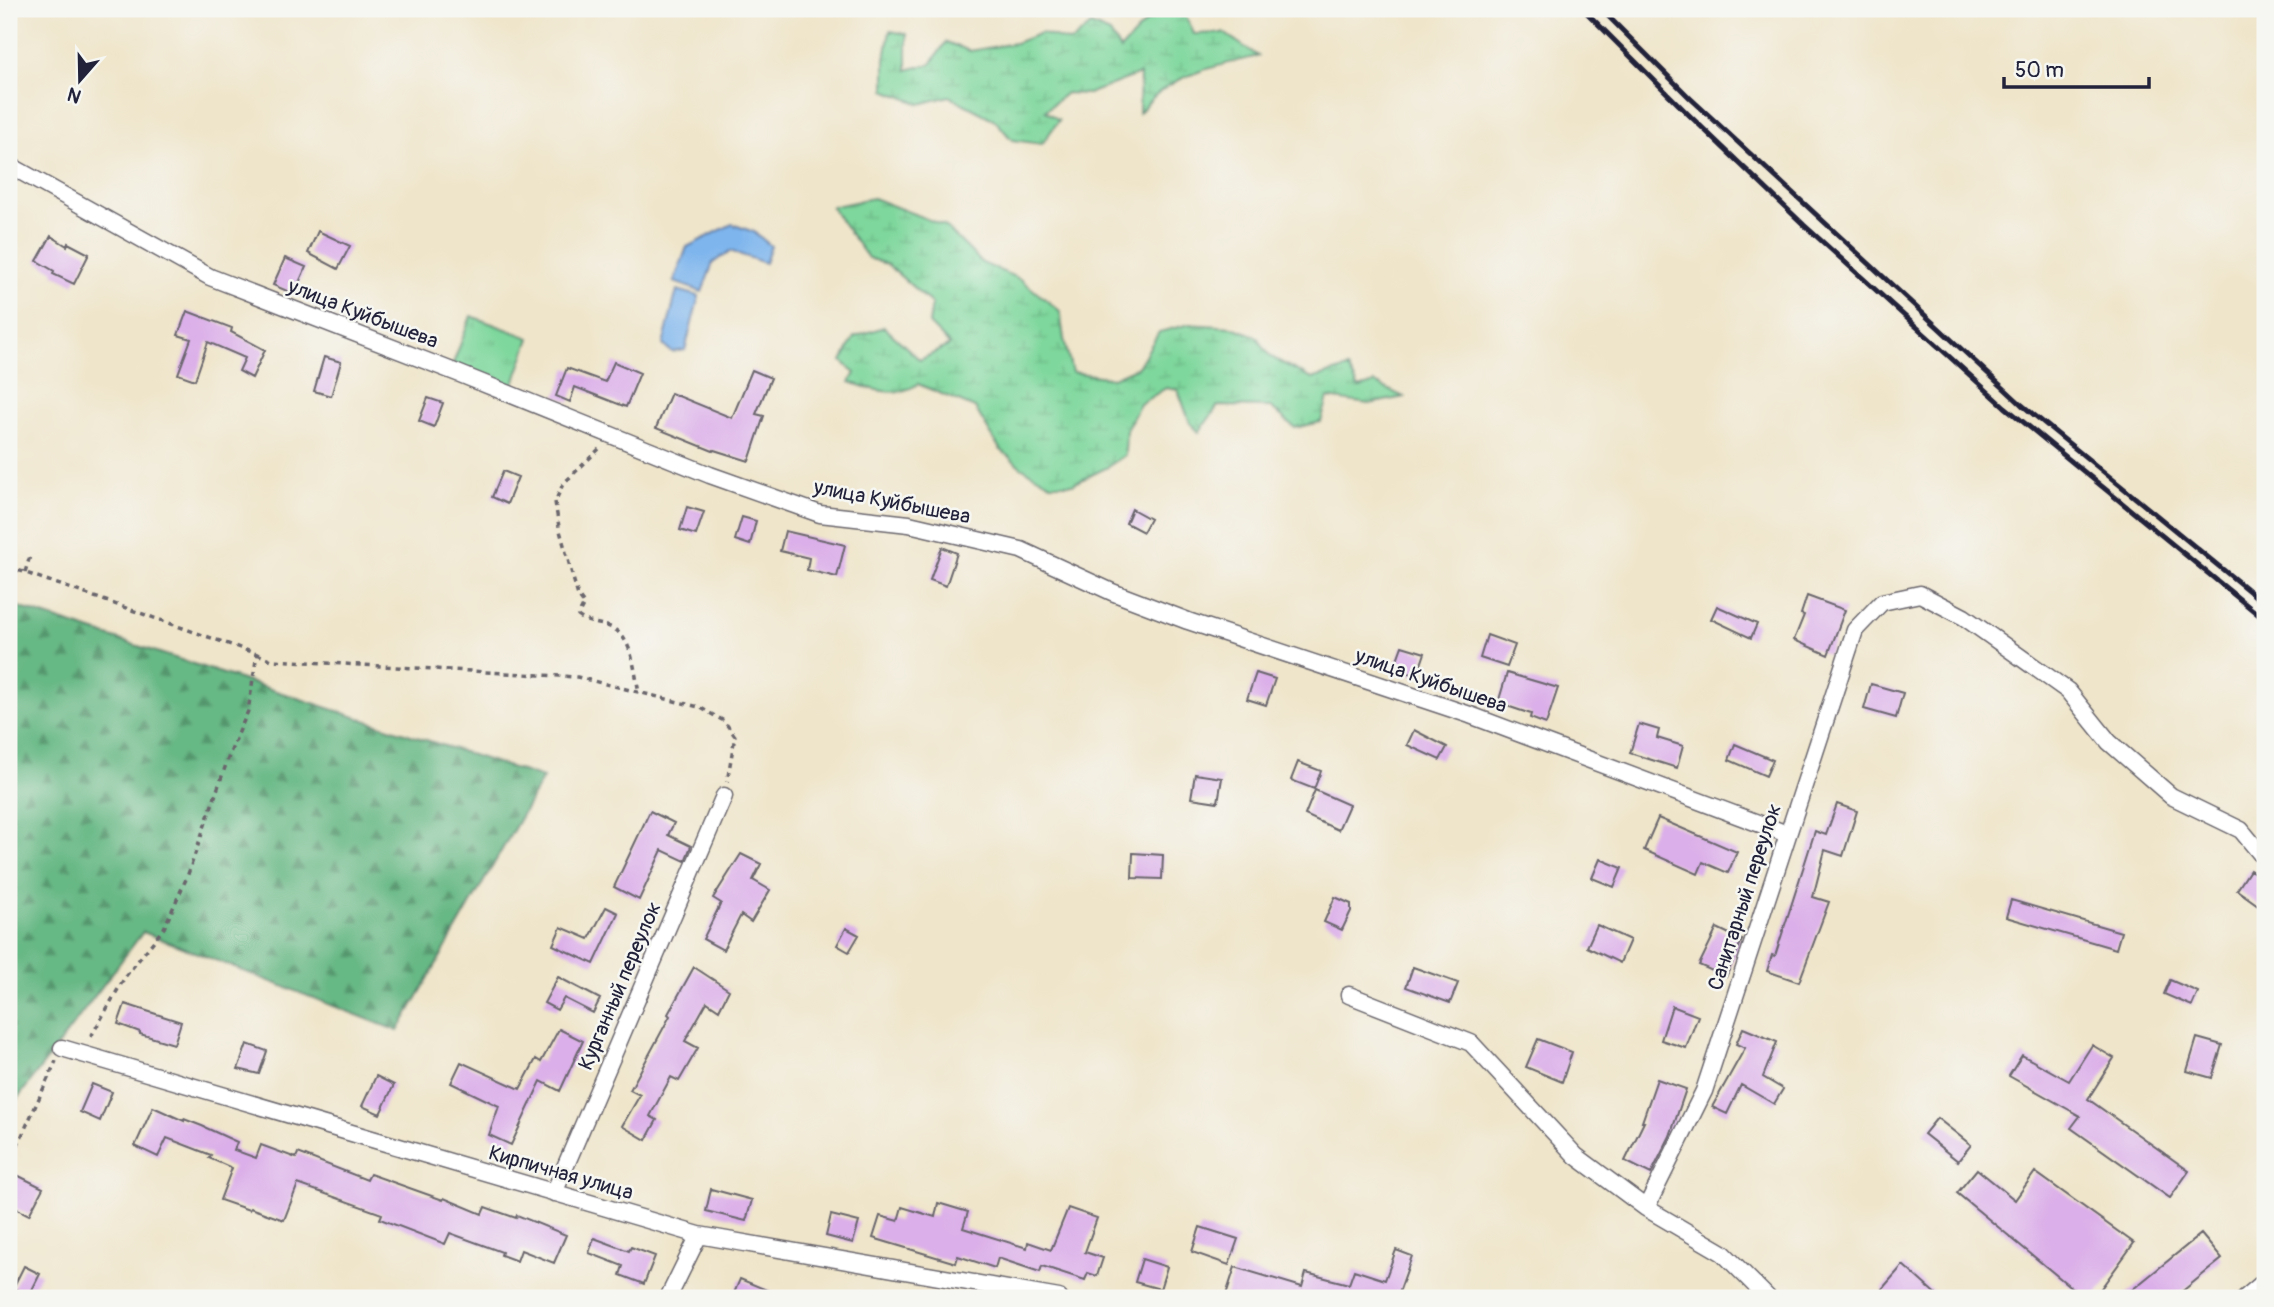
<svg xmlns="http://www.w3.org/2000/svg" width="2274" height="1307" font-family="Pangolin,sans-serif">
  <defs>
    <pattern id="grass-tufts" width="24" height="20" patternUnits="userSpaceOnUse" patternTransform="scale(1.75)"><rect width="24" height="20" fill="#7ed79c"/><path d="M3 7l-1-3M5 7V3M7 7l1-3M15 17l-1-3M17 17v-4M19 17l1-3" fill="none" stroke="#6db887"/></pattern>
    <pattern id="forest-firs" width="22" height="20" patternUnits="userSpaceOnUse" patternTransform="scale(1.75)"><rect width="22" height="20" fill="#66b884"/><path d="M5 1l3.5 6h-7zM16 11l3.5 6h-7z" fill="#54956d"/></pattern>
    <pattern id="wetland-marsh" width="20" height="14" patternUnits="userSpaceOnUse" patternTransform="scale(1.75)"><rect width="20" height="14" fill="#7ed79c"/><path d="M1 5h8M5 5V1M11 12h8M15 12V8" fill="none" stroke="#6db887"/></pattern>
  </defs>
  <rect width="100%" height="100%" fill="#f6f6f2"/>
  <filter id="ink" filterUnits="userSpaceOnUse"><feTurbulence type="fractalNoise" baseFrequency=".0143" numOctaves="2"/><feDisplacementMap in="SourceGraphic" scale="14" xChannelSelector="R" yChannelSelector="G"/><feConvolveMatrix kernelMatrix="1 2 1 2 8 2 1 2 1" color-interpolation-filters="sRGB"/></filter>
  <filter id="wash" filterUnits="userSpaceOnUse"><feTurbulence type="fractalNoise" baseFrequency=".00686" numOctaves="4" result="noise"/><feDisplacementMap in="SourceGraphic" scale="28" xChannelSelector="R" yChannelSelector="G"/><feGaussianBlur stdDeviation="1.57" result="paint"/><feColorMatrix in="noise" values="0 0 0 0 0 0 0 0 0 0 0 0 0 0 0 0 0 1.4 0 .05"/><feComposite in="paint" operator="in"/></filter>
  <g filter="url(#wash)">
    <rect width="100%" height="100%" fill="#efe5ca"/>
    <path fill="url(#grass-tufts)" stroke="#507c6c" stroke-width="2" d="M471 316 530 338 513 386 453 364Z"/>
    <path fill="url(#forest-firs)" stroke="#446d60" stroke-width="2" d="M9 604 543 778 398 1031 143 932 9 1110Z"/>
    <path fill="url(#wetland-marsh)" stroke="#507c6c" stroke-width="2" d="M1158 9H1183L1194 34 1224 33 1258 56C1225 64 1186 71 1158 93 1151 98 1145 107 1139 113L1140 74 1088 94 1066 93 1045 111 1059 120 1042 144 1012 140 995 120 949 96 920 104 885 90V59L890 31 907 34V70L931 64 946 42 970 51 1015 43 1041 33 1071 42 1091 25 1110 33 1120 50Z
      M873 198 945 226 982 263 1020 279 1060 311 1064 339 1072 372 1113 378 1138 367 1159 332 1190 324 1232 327 1256 336 1271 357 1312 379 1348 368 1359 388 1375 383 1404 397 1369 404 1328 398 1321 422 1295 428 1271 407 1218 406 1199 432 1190 423 1178 390 1166 388 1140 404 1126 430 1125 455 1106 468 1073 484H1051L1021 467 1000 449 975 408 918 384C898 398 872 390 850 382L855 373 842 361 854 337 884 327 920 360 950 345 929 324 932 304 888 265 868 258 831 207Z"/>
    <path fill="#7eb5ed" stroke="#506c94" stroke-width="2" d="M732 224 754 232 771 246 765 263 730 251 713 263 702 292 674 282 687 247Z
      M677 290 699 296 685 350 672 352 663 345Z"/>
    <g id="blocks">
      <path fill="#dbafe9" d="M318 231 350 246 338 269 308 253Z
        M51 236 67 246 68 243 89 254 74 284 53 274 54 271 37 261Z
        M285 258 306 267 294 294 273 285Z
        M187 311 232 328 231 332 265 350 252 378 239 371 245 358 208 342 195 380 178 374 191 339 178 335Z
        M324 357 341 362 331 396 314 391Z
        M614 362 640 373 626 407 575 387 570 402 556 396 567 368 605 382Z
        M752 370 771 378 756 414 764 416 749 461 714 450 713 451 656 428 671 393 732 418Z
        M428 398 443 403 434 427 419 421Z
        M503 471 518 477 507 504 492 497Z
        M687 507 704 512 696 535 680 530Z
        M1132 509 1150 519 1143 532 1126 523Z
        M742 517 756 521 750 545 735 540Z
        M785 531 845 545 837 577 807 570 809 558 780 551Z
        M942 547 957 553 946 586 930 580Z
        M1807 596 1845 610 1828 655 1794 640 1804 615 1801 614Z
        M1717 606 1757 624 1751 638 1711 619Z
        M1487 635 1515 645 1507 667 1480 658Z
        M1402 646 1425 653 1417 676 1394 668Z
        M1256 673 1275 679 1266 705 1247 699Z
        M1507 673 1558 688 1546 724 1530 718 1531 714 1498 703Z
        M1871 684 1903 693 1896 718 1864 709Z
        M1639 724 1659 730 1657 738 1683 746 1677 768 1630 753Z
        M1414 730 1447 747 1440 760 1407 745Z
        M1735 744 1773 760 1766 776 1729 760Z
        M1298 762 1321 771 1314 789 1291 780Z
        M1195 774 1222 778 1218 802 1191 798Z
        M1315 790 1349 805 1338 830 1305 815Z
        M1837 804 1857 811 1843 856 1825 850 1813 897 1829 902 1799 982 1767 971 1772 955 1775 956 1815 831 1826 835Z
        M650 811 674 823 668 835 691 846 685 861 662 850 639 900 614 887Z
        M1658 818 1737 852 1728 873 1703 862 1698 874 1644 850Z
        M1133 853 1163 855 1162 879 1132 878Z
        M741 854 761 864 753 880 770 890 751 922 741 915 723 950 703 939 721 903 713 898Z
        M1600 859 1622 868 1614 887 1592 878Z
        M2250 870 2265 880V910L2237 890Z
        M1335 897 1351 904V911L1342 930 1324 922Z
        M2011 900 2121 932 2116 949 2006 917Z
        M606 907 618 913 594 964 553 945 561 927 589 939Z
        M1597 925 1630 940 1620 963 1587 947Z
        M846 928 859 935 849 952 837 945Z
        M1717 928 1742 940 1726 977 1699 965Z
        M694 967 729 990 719 1010 707 1002 685 1041 698 1048 679 1081 671 1077 650 1116 657 1120 646 1140 622 1126 640 1095 630 1090 670 1016 668 1014Z
        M1413 967 1458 983 1450 1003 1406 987Z
        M558 977 600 999 593 1013 564 998 557 1010 544 1003Z
        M2170 980 2198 992 2192 1006 2164 994Z
        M125 1004 181 1022 174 1044 140 1034V1032L118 1024Z
        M1672 1006 1698 1016 1686 1048 1661 1040Z
        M1743 1028 1777 1042 1763 1077 1783 1089 1774 1104 1741 1085 1727 1114 1712 1107 1745 1048 1736 1044Z
        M559 1029 583 1041 560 1091 541 1081 511 1145 489 1135 499 1106 451 1083 461 1062 520 1089 536 1059 541 1062Z
        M2197 1038 2222 1045 2212 1078 2187 1071Z
        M1538 1039 1572 1052 1562 1082 1526 1067Z
        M247 1044 267 1051 259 1074 238 1069Z
        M2092 1045 2114 1058 2088 1099 2189 1171 2170 1198 2071 1128 2080 1116 2009 1076 2022 1055 2069 1081Z
        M376 1076 394 1085 380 1114 362 1106Z
        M1657 1079 1686 1089 1670 1136 1651 1174 1625 1161 1644 1122H1642Z
        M92 1084 112 1092 100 1121 80 1112Z
        M153 1107 184 1121V1119L202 1126 237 1142 234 1150 256 1158 261 1145 296 1158 298 1153 367 1180 370 1174 443 1200 444 1198 482 1214 485 1207 516 1218 517 1215 566 1235 554 1263 521 1250 517 1261 501 1255 502 1252 450 1233 445 1244 380 1219 382 1214 298 1184 284 1220 250 1208 249 1210 220 1200 232 1168 209 1158 211 1155 167 1138 158 1157 135 1146Z
        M1937 1118 1971 1145 1958 1161 1924 1134Z
        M1977 1169 2015 1200 2035 1172 2134 1243 2094 1298H2084L1957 1193Z
        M17 1175 43 1188 29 1215 9 1205V1190Z
        M711 1189 752 1200 746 1221 706 1211Z
        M938 1203 968 1212 963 1228 1027 1248 1028 1242 1051 1250 1068 1208 1097 1218 1085 1252 1103 1258 1097 1276 1088 1273 1085 1280 1042 1266 1040 1272 998 1258 995 1268 958 1256 956 1263 873 1238 880 1216 898 1221 902 1207 935 1217Z
        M831 1215 859 1222 853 1243 826 1236Z
        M1200 1227 1238 1239 1229 1265 1192 1252Z
        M2201 1234 2222 1259 2174 1298H2122Z
        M594 1238 629 1251 631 1247 655 1256 644 1284 620 1275 623 1266 589 1253Z
        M1396 1250 1412 1256 1397 1298H1225L1235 1267 1302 1287 1306 1273 1349 1284 1354 1270 1385 1280Z
        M1142 1259 1167 1267 1160 1289 1135 1282Z
        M1903 1265 1940 1298H1892L1882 1289Z
        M24 1266 40 1274 29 1296 13 1288Z
        M740 1279 786 1298H732Z"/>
    </g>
  </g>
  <g filter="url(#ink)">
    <use href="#blocks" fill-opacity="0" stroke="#6a666d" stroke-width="2"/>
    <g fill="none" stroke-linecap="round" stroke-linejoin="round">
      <g stroke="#6a666d" stroke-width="19">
        <path id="street" d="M9 165 210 277 460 374 710 475 820 514 909 524 1021 550 1112 592 1188 621 1470 715 1787 834
          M1349 995 1471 1043 1576 1156 1646 1208 1723 1253 1768 1298
          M62 1048 699 1235 1059 1298
          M554 1193 724 796
          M1646 1208 1704 1091 1855 630 1882 602 1920 594 1964 617 2068 691 2109 742 2171 796 2241 830 2265 859
          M668 1298 699 1235
          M2245 1298 2265 1281"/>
      </g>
      <path stroke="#6a666d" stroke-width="3.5" stroke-dasharray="5 5" stroke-linecap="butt" d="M599 449 563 484 555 502 559 527 578 596 584 604 578 616C588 624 599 623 610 627 633 636 634 671 639 692
        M9 567 257 654 248 711 230 753 187 877 164 928 125 977 89 1040
        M25 572 31 553
        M257 654 272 660 577 677 699 707 724 721 735 736 727 782
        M9 1164 56 1061"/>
      <use href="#street" stroke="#fff" stroke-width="16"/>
      <path stroke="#22223b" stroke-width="5" d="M1583 9 1688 114 1804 225 2005 407 2265 620
        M1601 9 1689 97 2022 405 2265 604"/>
    </g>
  </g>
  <g text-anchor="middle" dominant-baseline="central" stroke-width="5" stroke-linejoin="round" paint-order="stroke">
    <g font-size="21" fill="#22223b" stroke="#f6f6f2">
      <text transform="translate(363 314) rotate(21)">улица Куйбышева</text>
      <text transform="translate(892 502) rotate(11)">улица Куйбышева</text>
      <text transform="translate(1431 681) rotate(19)">улица Куйбышева</text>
      <text transform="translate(1745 897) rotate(-72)">Санитарный переулок</text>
      <text transform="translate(620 986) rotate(-67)">Курганный переулок</text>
      <text transform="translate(561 1173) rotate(16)">Кирпичная улица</text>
    </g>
  </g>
  <rect width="2274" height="1307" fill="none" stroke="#f6f6f2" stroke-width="35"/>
  <g transform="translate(80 80) rotate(200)" stroke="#f6f6f2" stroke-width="5" paint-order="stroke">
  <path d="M0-5L12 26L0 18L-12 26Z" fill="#22223b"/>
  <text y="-10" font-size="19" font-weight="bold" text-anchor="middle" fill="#22223b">N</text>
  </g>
  <path d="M2004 77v10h145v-10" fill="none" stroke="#22223b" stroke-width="3.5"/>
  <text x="2015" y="77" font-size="21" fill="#22223b" stroke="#f6f6f2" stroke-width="5" paint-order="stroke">50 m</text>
</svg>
